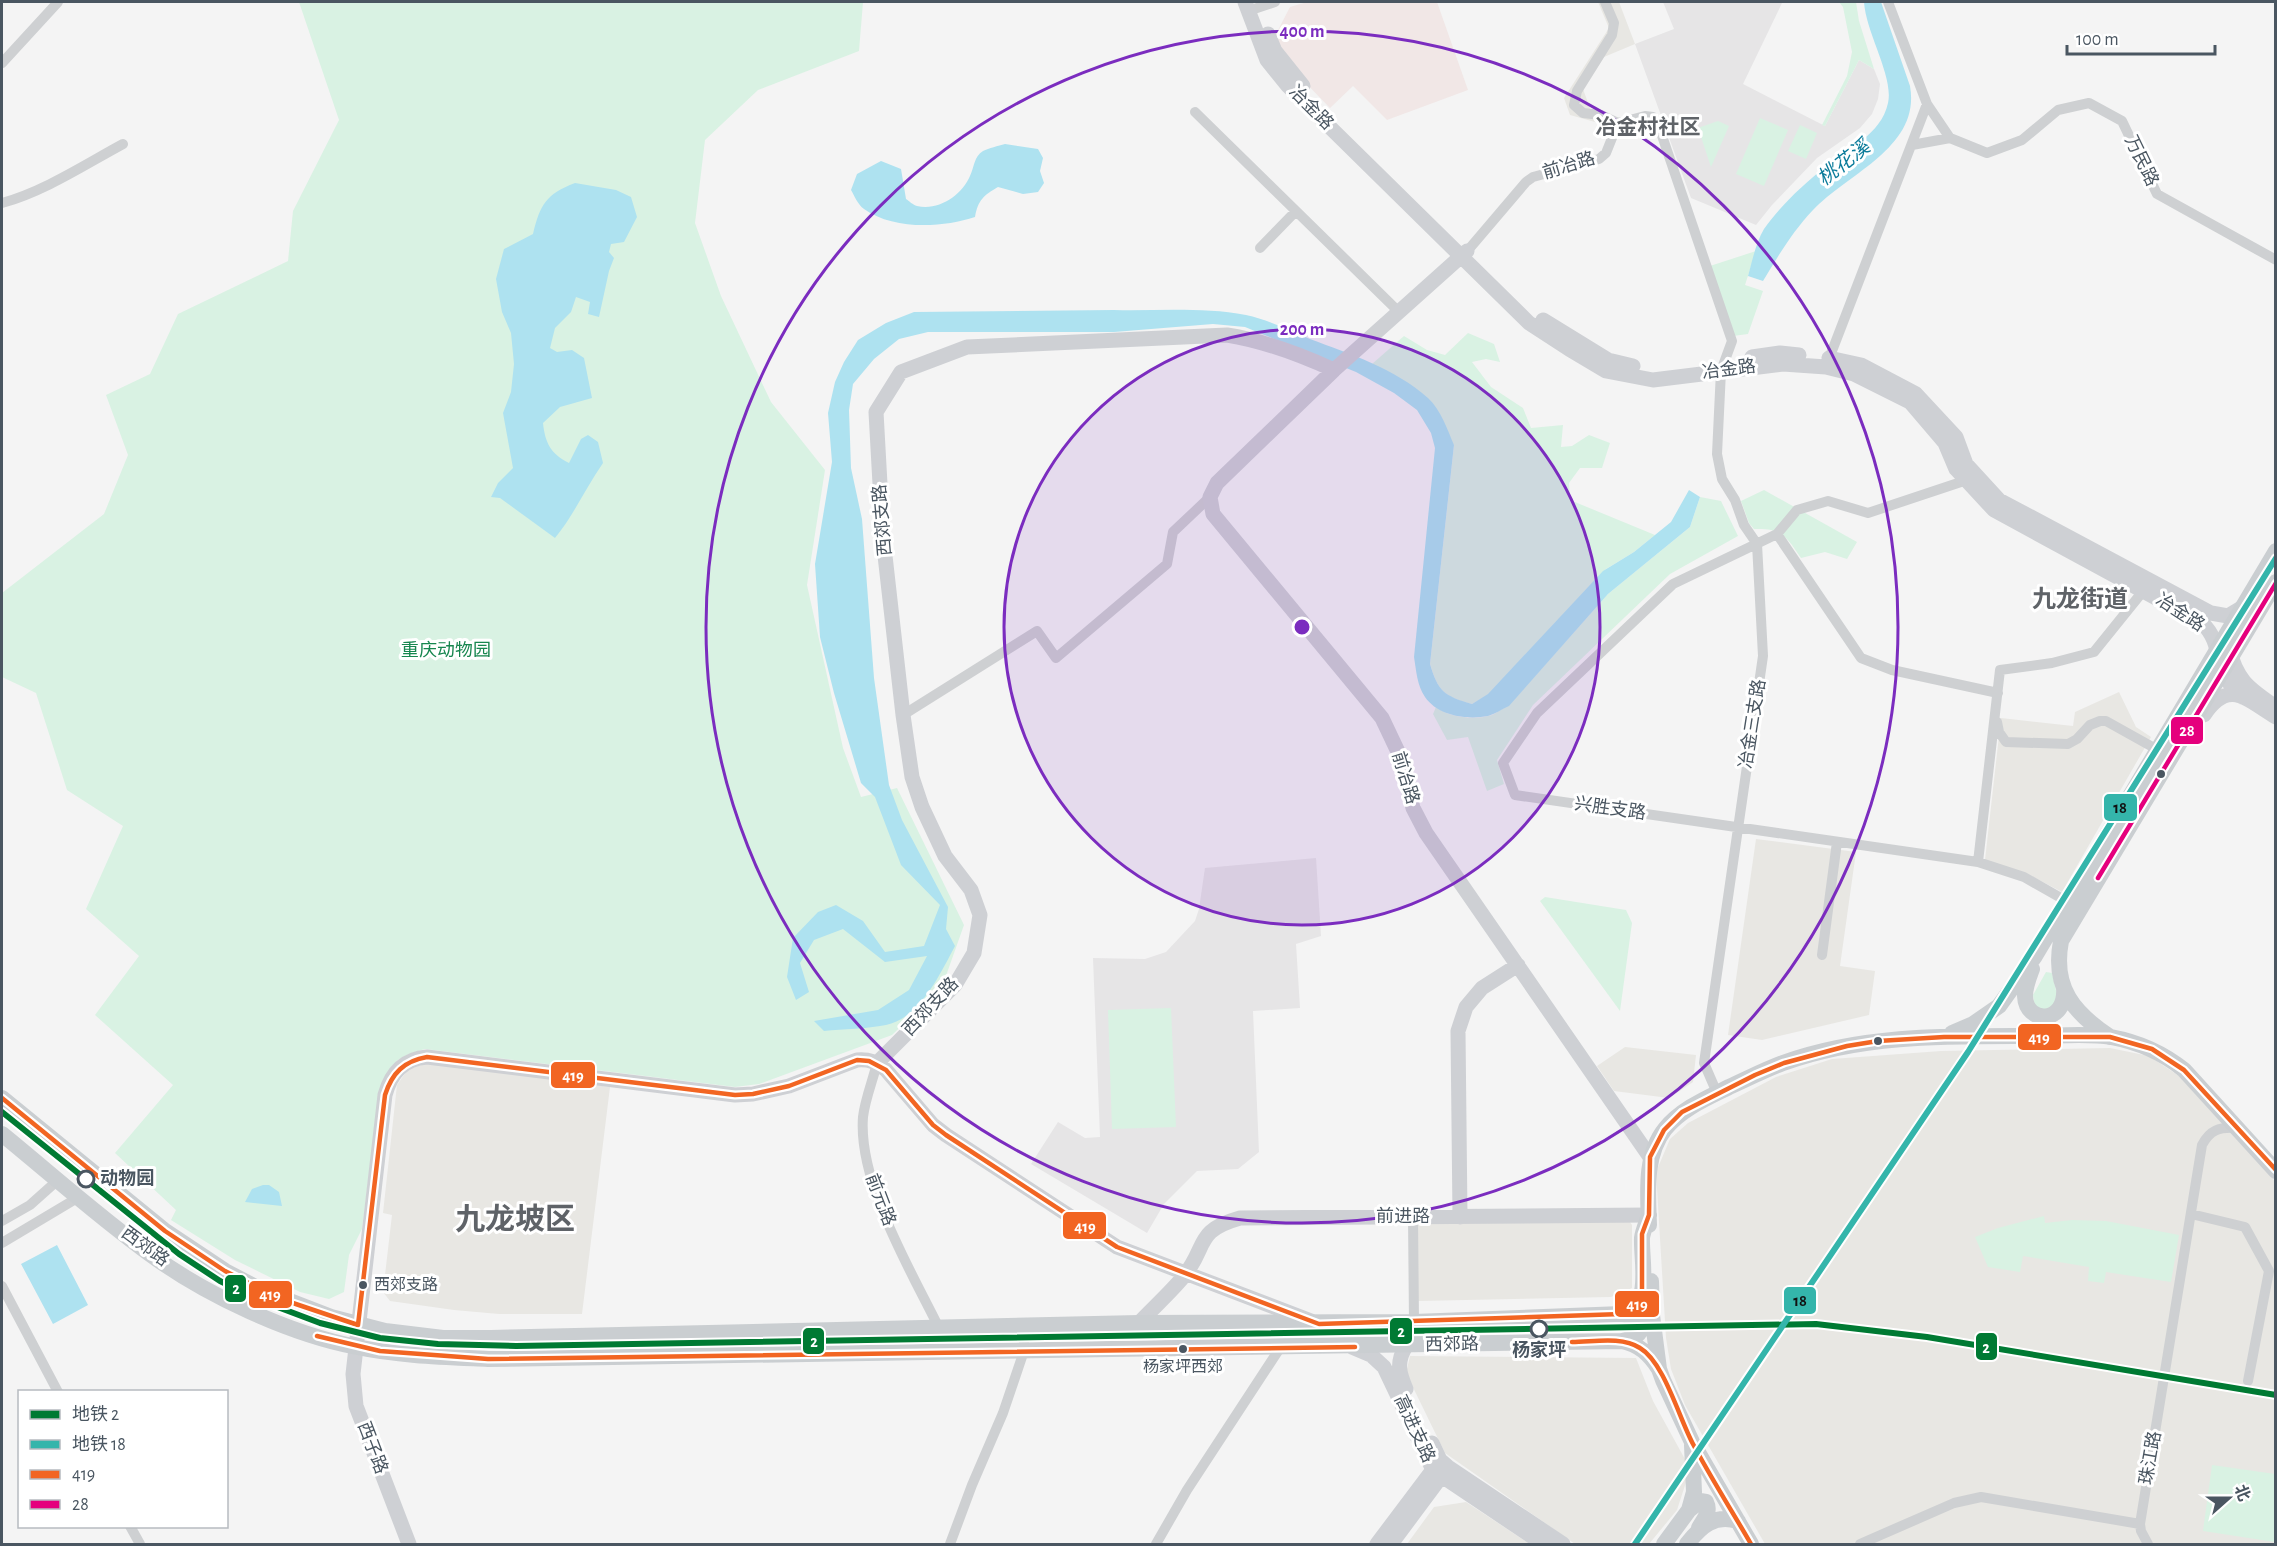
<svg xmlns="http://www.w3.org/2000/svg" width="2277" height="1546" font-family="'Alegreya Sans','Noto Sans SC',sans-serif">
  <rect width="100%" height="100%" fill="#f4f4f4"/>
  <path fill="#e8e7e3" d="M1598 2H1619L1635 44 1604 57 1583 89 1595 122 1570 115 1564 98 1609 28Z
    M2119 692 2136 727 2151 737 2062 892 2026 873 1985 860 2001 718 2073 726 2075 712Z
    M1756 839 1856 852 1840 966 1875 971 1869 1015 1762 1040 1728 1035Z
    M1625 1047 1696 1055 1693 1082 1669 1098 1614 1091 1597 1066Z
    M2110 1048 2149 1056 2179 1076 2275 1181V1544H1765L1685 1405 1671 1369 1666 1338 1656 1172 1670 1139 1688 1123 1776 1077 1832 1059 1941 1051Z
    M428 1063 610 1087 582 1314H499L454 1310 390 1301 383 1292 392 1215 383 1213 396 1094 397 1085 406 1072 412 1068Z
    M1628 1219 1632 1225V1288L1611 1297 1418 1301 1417 1220Z
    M1410 1356 1636 1358 1653 1401 1686 1461 1689 1473 1677 1510 1649 1544H1575L1445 1453 1406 1373Z
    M1466 1502 1530 1544H1407L1434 1507Z"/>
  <path fill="#e6e5e6" d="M1663 2H1779L1782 3 1743 84 1825 126 1859 60 1874 69 1880 84 1878 99 1872 114 1860 128 1817 158 1772 205 1756 225 1691 198 1635 44 1674 29Z
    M1316 858 1321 936 1296 944 1300 1008 1253 1011 1259 1152 1238 1169 1197 1171 1164 1204 1147 1233 1031 1164 1058 1122 1085 1138 1100 1137 1093 958 1145 959 1166 952 1195 921 1199 909 1205 868Z"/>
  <path fill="#f1e7e6" d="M1307 2H1437L1468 90 1387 120 1353 86 1330 108 1300 77 1280 48 1275 36 1290 7Z"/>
  <path fill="#d9f2e3" d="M299 2H863L859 51 758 90 705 140 695 223 721 296 771 402 825 470 807 585 843 748 861 797 897 788 964 925 942 987 892 1035 759 1084 735 1087 425 1049C395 1057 389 1064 379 1093L362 1229 349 1255 344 1292 329 1299 300 1292 235 1260 171 1220 176 1210 115 1153 173 1085 95 1015 139 956 86 909 123 826 67 790 36 693 2 677V593L104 514 128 455 106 395 150 374 178 314 288 261 293 211 339 120Z
    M1839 2H1856L1859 21 1874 69 1859 60 1825 126 1822 125 1847 76 1852 52 1843 7Z
    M1760 118 1788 130 1764 186 1736 174Z
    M1718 121 1729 126 1711 167 1698 128Z
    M1800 125 1817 133 1806 159 1788 151Z
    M1756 251 1745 285 1763 291 1748 334 1733 336 1710 266Z
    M1468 333 1494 344 1500 362 1486 359 1472 362 1491 387 1523 408 1531 428 1563 425 1561 447 1572 446 1589 435 1610 443 1602 468H1580L1569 483 1570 500 1655 535 1634 552 1606 569 1488 695 1472 704C1444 697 1438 691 1430 664L1454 445 1372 364 1404 336 1427 350 1445 355Z
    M1764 490 1857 542 1847 559 1825 552 1801 558C1786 536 1782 528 1754 529L1749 523 1741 501Z
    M1700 497 1721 501 1738 536 1670 574 1533 705 1497 760 1504 784 1487 791 1468 737 1447 740 1433 714 1436 707C1449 718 1477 720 1492 715 1498 712 1503 708 1509 705L1608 594 1690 527Z
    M1545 897 1626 910 1632 923 1620 1011 1540 901Z
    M2046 972 2052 973 2059 1003 2039 1012 2035 1008 2033 995Z
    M1171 1008 1176 1127 1112 1129 1108 1010Z
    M2044 1216 2045 1223 2072 1220 2106 1221 2179 1235 2171 1282 2106 1272 2104 1283 2088 1281 2089 1267 2023 1256 2020 1272 1988 1267 1975 1237 1998 1228Z
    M2212 1465 2275 1474V1542L2203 1531Z"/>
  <path fill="#aee2f0" d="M1864 2H1881L1910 86C1921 147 1848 173 1813 210 1793 231 1778 256 1763 281L1748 276C1752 262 1756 242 1764 229 1780 206 1804 184 1825 167 1848 148 1881 135 1888 103 1894 77 1866 33 1864 2Z
    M1005 144 1038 149 1043 158 1040 171 1044 183 1038 192 1023 194 998 187C984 195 978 200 975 217 942 228 893 230 864 209 858 205 854 195 851 190L857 174 881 161 901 169 906 199C909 201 913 205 917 206 939 211 962 195 970 176 974 168 974 156 983 151 989 148 998 146 1005 144Z
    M575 183 616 190 631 197 637 217 624 242 611 244 609 252 614 258 609 271 599 317 588 314 590 302 576 297 571 312 555 328 550 348 557 352 572 350 584 358 592 398 560 407 543 423C545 443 551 454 569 463L581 439 588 435 598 442 603 463C586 487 574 515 555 538L500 498 491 497 498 483 513 468 503 413 511 392 514 364 511 333 502 312 496 279 504 249 533 234C540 205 546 194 575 183Z
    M1114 310C1157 311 1203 307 1246 315 1268 320 1290 330 1310 339 1350 354 1396 369 1428 398 1441 410 1447 429 1454 445L1430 664C1438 691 1444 696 1472 704L1488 694 1603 571 1634 552 1671 522 1689 490 1700 497 1690 527 1608 594 1509 706C1502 709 1495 714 1488 716 1467 720 1438 716 1425 697 1417 686 1416 669 1414 657L1435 448 1431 433 1417 410 1394 393 1356 372 1245 327 1213 324 1114 332H928L899 339 874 359 853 384 849 410 851 468 862 519 874 678 889 785 902 820 948 907 946 929 955 946C940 974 920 1018 886 1025 866 1029 844 1029 824 1031L814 1021 878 1010 909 990 927 956 885 962 843 929 814 940 800 963 809 992 796 1000 787 977 793 938 818 912 836 905 863 921 885 952 924 946 940 905 901 865 875 797 861 783 834 693 820 637 815 564 832 462 828 413 835 382 844 362 858 340 886 323 914 312Z
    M263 1185H269L279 1192 282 1206 245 1202 252 1189Z
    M57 1245 88 1305 53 1324 21 1264Z"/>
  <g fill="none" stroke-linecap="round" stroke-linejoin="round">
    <path stroke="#ced0d2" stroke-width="10" d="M1605 2 1614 23 1612 35 1577 91 1574 105 1583 113 1601 115 1618 123
      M1888 2 1927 104 1950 138 1987 153 2022 140 2058 110 2089 103 2122 121 2157 194 2276 260
      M1248 11 1275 2
      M2 63 58 2
      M1195 112 1399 312
      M1912 145 1950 138
      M2 203C45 191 84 165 123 144
      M1260 248 1296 211
      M1469 249 1526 182 1533 177 1599 159 1606 153 1618 123 1645 116 1653 117 1658 124 1732 341 1721 371 1717 454 1722 479 1735 500 1744 525 1757 544 1763 656 1704 1063 1717 1093
      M1827 364 1927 104
      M1777 534 1797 510 1828 501 1868 513 1967 480
      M1998 693 1892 670 1861 658 1777 534 1673 584 1537 713 1503 763 1515 795 1978 862 2024 877 2068 902
      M903 715 1037 631 1056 658 1167 564 1173 532 1210 497
      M1997 722 1999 732 2006 742 2068 744 2077 739 2090 725 2100 721H2106L2158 750
      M1978 862 2000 670 2052 663 2094 652 2144 590
      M1822 955 1837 842
      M877 1063C873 1080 865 1099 863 1117 858 1182 910 1269 939 1328
      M2191 1214 2245 1227 2269 1271 2248 1381
      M1413 1217 1414 1322
      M2 1221 30 1205 58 1180
      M2 1243 79 1197
      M2 1286 58 1392
      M2140 1524 2141 1531 2148 1544
      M130 1526 140 1544
      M950 1544 972 1485 1003 1413 1024 1351V1325
      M1156 1544 1187 1490 1280 1348
      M1860 1544 1954 1503 1981 1497 2140 1524 2202 1145C2210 1130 2219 1127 2236 1128"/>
    <path stroke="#ced0d4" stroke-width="15" d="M1245 2 1267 60 1288 86 1529 323 1569 349 1606 371 1653 380 1783 364 1826 367 1854 374 1910 402 1945 443 1956 469 1994 510 2202 623C2217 637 2217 653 2222 671 2226 681 2234 689 2242 697
      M1268 34 1275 51 1303 86
      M1467 251 1334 370 1217 483 1210 497 1213 514 1382 718 1400 756 1413 808 1426 833 1650 1157
      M1543 320 1608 360 1633 366
      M1752 357 1780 353 1799 355
      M1829 358 1861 365 1916 394 1956 437 1966 464 1999 500 2211 613 2228 616 2243 607
      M2229 648C2236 679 2248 688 2273 705
      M2204 715C2229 678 2246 699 2276 717
      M877 1063 955 985 974 953 980 915 971 890 945 856 922 807 912 777 903 715 883 538 876 412 901 372 967 347 1227 335C1265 341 1299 354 1334 370
      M1460 1217 1458 1031 1466 1007 1482 988 1518 965
      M1139 1323C1154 1307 1171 1292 1184 1276 1208 1246 1194 1231 1240 1218L1649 1215
      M1406 1346C1396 1362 1399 1373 1406 1389
      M1352 1347 1371 1355 1384 1367 1433 1470 1543 1544
      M1432 1443 1440 1460 1448 1467 1563 1544
      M409 1544 356 1406 353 1374 385 1095C391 1073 403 1059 427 1057L735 1095 753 1094 789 1086 857 1060C869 1059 877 1062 886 1070L933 1125 946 1135 1117 1247 1311 1321
      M1377 1544 1438 1463
      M1391 1544 1446 1470"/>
    <path stroke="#caced1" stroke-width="16" d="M2032 969C2029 977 2025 987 2025 996 2026 1025 2067 1024 2064 988
      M1952 1033 1973 1024 1999 1006 2035 956 2276 551
      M2110 1037C2074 1013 2052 988 2061 941L2276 582
      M2 1098 165 1231 225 1271 261 1290 331 1317 385 1331 443 1338H491L1139 1323 1414 1322 1622 1314C1653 1306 1641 1262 1642 1238 1643 1230 1647 1222 1649 1215
      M2 1134C51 1174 99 1217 150 1254 206 1295 289 1334 357 1347 400 1356 444 1357 488 1359L1622 1341C1640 1345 1649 1354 1659 1369
      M1649 1225C1648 1194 1644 1155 1665 1129 1681 1109 1707 1098 1729 1087 1747 1079 1764 1070 1783 1063 1863 1034 1950 1036 2034 1036 2057 1036 2089 1033 2111 1037 2138 1042 2163 1053 2184 1070L2276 1171
      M1651 1281 1652 1315 1659 1369 1663 1380 1692 1442 1751 1544
      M1622 1341C1635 1338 1648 1332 1637 1318L1622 1314
      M1689 1510 1700 1501 1706 1502C1711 1512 1704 1519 1699 1528
      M1664 1544 1689 1510 1694 1492 1692 1445
      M1687 1544C1701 1526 1714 1514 1738 1521"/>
    <g stroke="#fff" stroke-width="9">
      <path id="bus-1" d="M2 1098 165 1231 225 1271 278 1298 358 1325 385 1095C392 1073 404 1061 427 1057L735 1095 753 1094 789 1086 857 1060 869 1061 886 1070 933 1125 946 1135 1117 1247 1319 1324 1622 1314 1635 1308 1642 1294V1234L1649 1215 1650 1157 1664 1130 1682 1112 1755 1075 1784 1063 1847 1046 1878 1041 1944 1037H2110L2152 1049 2184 1070 2276 1170
        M317 1336 380 1351 488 1359 1355 1347
        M1572 1342C1594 1342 1621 1336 1640 1348 1664 1362 1679 1418 1693 1444 1711 1478 1732 1511 1751 1544"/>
    </g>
    <g stroke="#fff" stroke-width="9">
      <path id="bus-2" d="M2098 878 2276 583"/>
    </g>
    <use href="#bus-1" stroke="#f26522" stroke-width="4.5"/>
    <use href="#bus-2" stroke="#e5007d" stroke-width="4.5"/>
    <g stroke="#fff" stroke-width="10">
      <path id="metro-1" d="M2 1112 179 1254 220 1281 259 1300 320 1323 380 1338 438 1344 516 1346 1816 1324 1927 1337 2276 1395"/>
    </g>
    <g stroke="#fff" stroke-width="10">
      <path id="metro-2" d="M1635 1544 1968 1052 2276 558"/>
    </g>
    <use href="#metro-1" stroke="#007a33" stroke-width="6"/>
    <use href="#metro-2" stroke="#34b5ab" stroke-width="6"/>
  </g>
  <circle cx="1302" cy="627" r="298" fill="#7b2cbf" fill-opacity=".12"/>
  <g fill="none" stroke="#7b2cbf" stroke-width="3">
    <circle cx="1302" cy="627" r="298"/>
    <circle cx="1302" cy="627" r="596"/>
  </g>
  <g fill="#4a5661" stroke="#fff" stroke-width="2">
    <circle cx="2161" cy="774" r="5"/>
    <circle cx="1878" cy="1041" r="5"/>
    <circle cx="363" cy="1285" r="5"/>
    <circle cx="1183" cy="1349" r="5"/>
  </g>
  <g fill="#fff" stroke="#4a5661" stroke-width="3">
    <circle cx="86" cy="1179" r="8"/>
    <circle cx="1539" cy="1329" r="8"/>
  </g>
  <g text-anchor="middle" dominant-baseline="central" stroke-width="6" stroke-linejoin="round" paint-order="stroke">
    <g font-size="16" fill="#4a5661" stroke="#fff" text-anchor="start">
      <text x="374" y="1285">西郊支路</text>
      <text x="1183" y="1367" text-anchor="middle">杨家坪西郊</text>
    </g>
    <g font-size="18" fill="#4a5661" stroke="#fff">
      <text transform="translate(1311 108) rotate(45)">冶金路</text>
      <text transform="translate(2141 161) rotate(64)">万民路</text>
      <text transform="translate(1569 166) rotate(-17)">前冶路</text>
      <text transform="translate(1729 370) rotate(-7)">冶金路</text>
      <text transform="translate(883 520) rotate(-95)">西郊支路</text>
      <text transform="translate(2180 613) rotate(33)">冶金路</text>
      <text transform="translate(1753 724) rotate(-81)">冶金三支路</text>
      <text transform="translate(1405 778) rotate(73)">前冶路</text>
      <text transform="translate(1610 809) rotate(8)">兴胜支路</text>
      <text transform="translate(931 1007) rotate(-47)">西郊支路</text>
      <text transform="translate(880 1200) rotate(69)">前元路</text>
      <text x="1403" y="1217">前进路</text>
      <text transform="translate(145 1247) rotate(36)">西郊路</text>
      <text transform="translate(1452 1345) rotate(-1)">西郊路</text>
      <text transform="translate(1414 1429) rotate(65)">高进支路</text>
      <text transform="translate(372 1448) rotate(69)">西子路</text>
      <text transform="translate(2151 1458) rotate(-80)">珠江路</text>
    </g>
    <g font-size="18" fill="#17864f" stroke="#fff">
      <text x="446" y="651">重庆动物园</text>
    </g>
    <g font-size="18" font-weight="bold" fill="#4a5661" stroke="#fff" text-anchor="start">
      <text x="100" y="1179">动物园</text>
      <text x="1539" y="1351" text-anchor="middle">杨家坪</text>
    </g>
    <g font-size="20" font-style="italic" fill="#0c7c9b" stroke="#fff">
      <text transform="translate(1844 163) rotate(-38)">桃花溪</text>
    </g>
    <g font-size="21" font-weight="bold" fill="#5f6368" stroke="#fff">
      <text x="1648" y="127">冶金村社区</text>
    </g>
    <g font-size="24" font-weight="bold" fill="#5f6368" stroke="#fff">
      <text x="2080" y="600">九龙街道</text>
    </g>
    <g font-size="30" font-weight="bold" fill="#5f6368" stroke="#fff">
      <text x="515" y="1220">九龙坡区</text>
    </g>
  </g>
  <circle cx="1302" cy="627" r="9" fill="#7b2cbf" stroke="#fff" stroke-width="3"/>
  <g font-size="18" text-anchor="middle" font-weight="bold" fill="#7b2cbf" stroke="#fff" stroke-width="6" stroke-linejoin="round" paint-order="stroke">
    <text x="1302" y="37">400 m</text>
    <text x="1302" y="335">200 m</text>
  </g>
  <g stroke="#fff" stroke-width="2">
    <rect x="2170" y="716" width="34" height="29" rx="6" fill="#e5007d"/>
    <rect x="2103" y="793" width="35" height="29" rx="6" fill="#34b5ab"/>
    <rect x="2017" y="1023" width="45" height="28" rx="6" fill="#f26522"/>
    <rect x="550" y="1061" width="46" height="28" rx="6" fill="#f26522"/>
    <rect x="1062" y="1211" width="45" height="29" rx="6" fill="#f26522"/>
    <rect x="224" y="1274" width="23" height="29" rx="6" fill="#007a33"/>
    <rect x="248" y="1280" width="45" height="29" rx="6" fill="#f26522"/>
    <rect x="1783" y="1286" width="34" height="29" rx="6" fill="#34b5ab"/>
    <rect x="1614" y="1290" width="46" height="28" rx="6" fill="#f26522"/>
    <rect x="1389" y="1317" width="24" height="28" rx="6" fill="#007a33"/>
    <rect x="802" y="1327" width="23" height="28" rx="6" fill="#007a33"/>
    <rect x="1975" y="1332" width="23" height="29" rx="6" fill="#007a33"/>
  </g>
  <g font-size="16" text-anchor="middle" font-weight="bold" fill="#fff">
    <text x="2187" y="736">28</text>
    <text x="2039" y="1043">419</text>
    <text x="573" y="1081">419</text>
    <text x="1085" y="1232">419</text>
    <text x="236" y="1294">2</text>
    <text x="270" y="1300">419</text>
    <text x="1637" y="1310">419</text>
    <text x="1401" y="1337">2</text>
    <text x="814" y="1347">2</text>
    <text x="1986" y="1353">2</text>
  </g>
  <g font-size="16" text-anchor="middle" font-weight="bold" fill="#111">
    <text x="2120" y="813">18</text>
    <text x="1800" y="1306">18</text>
  </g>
  <rect width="2277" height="1546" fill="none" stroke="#4a5661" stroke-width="6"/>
  <rect x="18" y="1390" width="210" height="138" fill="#ffffff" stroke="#b7bbc0" stroke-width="1.5"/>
  <rect x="30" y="1410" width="30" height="9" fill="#007a33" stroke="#b7bbc0" stroke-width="1.5"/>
  <text x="72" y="1420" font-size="18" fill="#4a5661">地铁 2</text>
  <rect x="30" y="1440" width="30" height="9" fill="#34b5ab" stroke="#b7bbc0" stroke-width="1.5"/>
  <text x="72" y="1450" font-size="18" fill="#4a5661">地铁 18</text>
  <rect x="30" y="1470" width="30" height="9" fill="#f26522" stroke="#b7bbc0" stroke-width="1.5"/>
  <text x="72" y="1480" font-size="18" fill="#4a5661">419</text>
  <rect x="30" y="1500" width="30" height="9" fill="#e5007d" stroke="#b7bbc0" stroke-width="1.5"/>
  <text x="72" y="1510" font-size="18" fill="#4a5661">28</text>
  <g transform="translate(2229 1498) rotate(69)" stroke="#ffffff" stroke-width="4.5" paint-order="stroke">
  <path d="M0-4.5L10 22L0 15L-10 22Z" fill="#4a5661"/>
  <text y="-9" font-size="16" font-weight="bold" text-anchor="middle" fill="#4a5661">北</text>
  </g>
  <path d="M2067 45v9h148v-9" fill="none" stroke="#4a5661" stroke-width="3"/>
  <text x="2076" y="45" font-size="18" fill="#4a5661" stroke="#ffffff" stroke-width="4.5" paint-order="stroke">100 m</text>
</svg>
